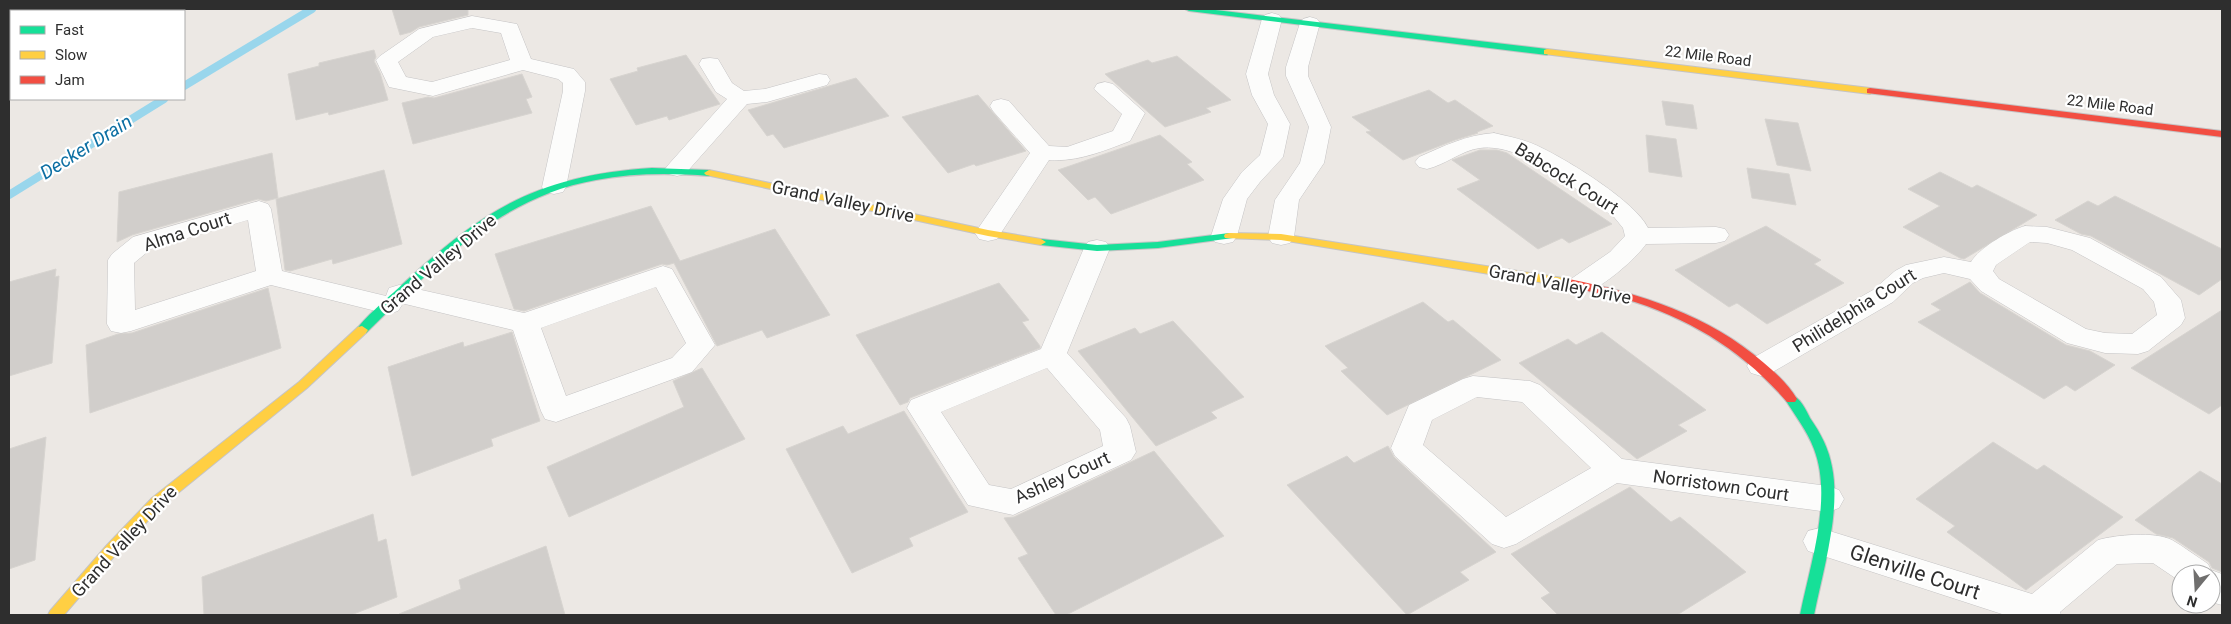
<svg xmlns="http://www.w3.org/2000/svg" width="2231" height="624" font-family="Roboto,sans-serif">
  <rect width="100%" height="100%" fill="#ece8e4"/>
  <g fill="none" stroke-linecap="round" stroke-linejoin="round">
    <path stroke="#99d6ec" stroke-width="8" d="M184 86 312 9
      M9 195 164 99"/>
  </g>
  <path fill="#d1cecb" stroke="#d7d4d0" d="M392 9H468V15L419 27 411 32 400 35Z
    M374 50 376 57 374 61 380 73 388 100 329 115 328 112 296 120 288 74 319 66V63Z
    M686 55 720 104 669 120 667 116 636 125 610 79 638 71 637 68Z
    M1177 56 1231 100 1206 108 1211 112 1165 127 1105 74 1148 60 1152 63Z
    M522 74 532 97 526 99 532 113 413 144 402 103 428 97 434 98Z
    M856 78 889 116 784 148 773 134 767 136 748 110Z
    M1429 90 1448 103 1455 100 1493 126 1477 132 1478 133 1455 140 1403 160 1366 132 1371 131 1352 117Z
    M978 95 1026 151 976 166 974 164 948 173 902 117Z
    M1662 101 1693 105 1697 129 1666 125Z
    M1765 119 1798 123 1811 171 1777 165Z
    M1160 135 1192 162 1187 164 1204 180 1111 214 1095 197 1088 200 1058 170Z
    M1646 135 1676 139 1682 177 1649 172Z
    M1480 150H1497L1507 153 1612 224 1569 243 1562 238 1538 249 1457 189 1480 180 1452 160Z
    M272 153 278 198 266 201 258 199 132 235 117 242 119 192Z
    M1747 168 1789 174 1796 205 1752 198Z
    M384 170 402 244 333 264 332 259 290 271 285 270 276 199Z
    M1940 172 1972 188 1977 185 2037 215 1964 259 1960 258 1903 227 1940 206 1908 189Z
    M2115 196 2222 249V279L2199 295 2091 236 2081 234 2055 220 2088 201 2098 206Z
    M651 206 680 261 775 229 830 315 767 338 762 330 717 346 674 263 667 265 662 264 524 311 514 309 495 254Z
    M1766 226 1821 260 1814 264 1844 283 1767 324 1737 303 1729 307 1675 270Z
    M56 269 55 277 59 276 52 363 9 376V282Z
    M1970 282 1980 293 2066 345 2090 351 2115 365 2075 391 2066 385 2044 399 1918 322 1941 310 1931 304Z
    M999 283 1029 320 1022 322 1040 346V348L910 398 908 402 900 405 856 335Z
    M268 288 281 348 90 413 86 345 118 334 132 333Z
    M1423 302 1448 322 1453 320 1501 360 1387 415 1341 371 1348 368 1325 346Z
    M2222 310V405L2209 414 2131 368Z
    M1173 321 1244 397 1211 412 1217 418 1156 446 1078 351 1135 328 1140 334Z
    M512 332 540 421 491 439 493 446 412 476 388 367 463 342 464 347Z
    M1602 332 1706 410 1678 425 1687 431 1637 459 1519 363 1568 339 1576 345Z
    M702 368 745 439 569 517 547 467 684 407 673 381Z
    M904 411 968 512 909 538 913 546 852 573 786 449 843 426 848 434Z
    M46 437 35 560 9 569V449Z
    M1993 442 2037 470 2044 465 2123 517 2026 590 1947 532 1955 526 1916 499Z
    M1388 446 1394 457 1496 552 1460 572 1469 580 1407 615 1287 485 1347 456 1354 463Z
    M1154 451 1224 536 1066 615H1056L1018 558 1028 554 1004 518 1014 517Z
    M2200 471 2222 484V572L2212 568 2209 562 2173 538 2156 534 2135 520Z
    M1630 487 1671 522 1680 517 1746 572 1677 615H1558L1541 598 1550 593 1511 554Z
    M373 514 378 542 386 539 397 597 351 615H204L202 577Z
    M546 546 565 615H400L399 614 461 589 459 580Z"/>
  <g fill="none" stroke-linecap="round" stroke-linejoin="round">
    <g stroke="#c5c4c5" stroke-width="1">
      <path id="street" d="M63 9H83L82 11H62Z
        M146 9H173L171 11H144Z
        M1272 13 1279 15 1282 19 1268 74 1274 95 1290 124 1283 157 1260 182 1247 199 1237 236 1233 242 1224 244 1215 242 1211 236 1223 199 1242 172 1260 155 1268 124 1252 95 1246 74 1262 19 1265 15Z
        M472 16 517 24 531 59 574 69 585 82V91L566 187 563 192 554 194 545 192 542 187 563 91V83L558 79 523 70 433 96 389 87 376 60 380 56 419 29ZM472 28 501 33 510 60 432 82 406 77 398 62 433 37Z
        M1310 17 1317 19 1320 23 1308 67V76L1331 127 1324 163 1299 200 1294 237 1290 243 1281 245 1272 243 1268 237 1275 200 1300 163 1309 127 1286 76V67L1300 23 1303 19Z
        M710 58 718 59 732 83 744 91 765 89 819 74 827 75 830 80 827 85 767 102 747 104 685 174 677 176 669 174 665 169 669 164 727 99 716 92 699 64 702 59Z
        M1105 82 1113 84 1145 113 1130 141C1103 151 1078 162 1049 160L997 239 988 241 979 239 975 233 1030 153 993 111 990 106 993 101 1001 99 1009 101 1049 146 1067 147 1113 131 1122 114 1094 89 1097 84Z
        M1494 133C1511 137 1527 140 1542 148 1569 161 1636 202 1648 228L1716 227 1725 229 1729 235 1725 241 1716 243 1646 244C1636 259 1599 291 1582 293 1578 294 1574 292 1571 291L1567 285 1571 279 1610 252 1625 236 1623 228 1614 217C1580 193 1524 142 1480 148 1462 150 1445 165 1427 169L1419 167 1415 162 1419 157C1444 146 1466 135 1494 133Z
        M259 201 268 204 271 209 282 271 386 296 389 288 399 285 524 313 654 269 663 266 672 269 715 345 692 372 556 422 545 419 541 411 513 330 401 303 402 305 398 311 388 314 271 285 131 331 121 333 111 331 107 324 108 260 112 254 133 237ZM248 220 256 271 135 310 134 263 151 249ZM656 287 686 343 672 358 566 396 541 328Z
        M2025 226 2047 227 2090 238 2161 277 2181 300 2185 318 2181 325 2148 351 2138 354 2105 353 2067 343 1981 291 1970 279 1944 273 1923 278 1913 283 1893 302 1771 373 1761 376 1751 373 1747 366 1751 359 1873 290 1895 271 1906 265 1944 257 1971 262C1979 248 2010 230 2025 226ZM2030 242 2047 243 2072 250 2143 289 2154 302 2157 315 2132 334 2105 333 2086 329 1999 279 1993 271 1996 265Z
        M1097 240 1106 242 1110 248 1067 353 1126 418 1130 426 1136 452 1131 460 1013 515 968 505 907 408 911 400 1041 349 1084 248 1088 242ZM1047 368 1100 430 1103 446 1011 489 989 485 941 412Z
        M1473 376 1530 381 1540 385 1622 459 1828 486 1839 490 1844 499 1839 508 1828 512 1617 483 1516 544 1504 548 1492 544 1395 456 1391 448 1409 405 1463 379ZM1477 397 1522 402 1591 468 1506 517 1423 445 1432 420Z
        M1820 528 2032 594 2098 540C2115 535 2155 531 2172 540 2184 547 2196 556 2208 564L2211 570 2222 574V605L2211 602V574H2181V582L2153 563 2117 564 2060 612 2061 615H2005L1808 551 1803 541 1808 531Z"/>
    </g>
    <g stroke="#c5c4c5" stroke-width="2">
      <path id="fast" d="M1185 9H1207L1547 49 1551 52 1547 55 1189 11Z
        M652 168 709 170 714 173 709 176C671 173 633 173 596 180 499 197 433 268 366 333H358L356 330C367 315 391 295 405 282 485 208 541 175 652 168Z
        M1229 233 1233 234 1234 236 1233 238 1158 248 1097 251 1041 245 1036 242 1041 239 1097 245 1158 242Z
        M1791 395C1800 397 1806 410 1810 418 1820 432 1829 449 1832 467 1841 512 1823 570 1814 615H1800C1810 565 1833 498 1814 449 1807 430 1795 416 1785 399L1787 396Z"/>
    </g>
    <g stroke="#c5c4c5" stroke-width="2">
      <path id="slow" d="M1547 49 1870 88 1874 91 1870 94 1544 54V50Z
        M709 170 988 230 1041 239 1046 242 1041 245 988 236 706 175 704 173Z
        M1229 233 1281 234 1569 279 1574 283 1569 287 1281 240 1225 238 1224 236 1225 234Z
        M362 326 368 330 366 333 307 388 162 506 117 553 64 615H48L50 611 107 545 152 498 299 382 358 327Z"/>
    </g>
    <g stroke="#c5c4c5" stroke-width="2">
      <path id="jam" d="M1870 88 2222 131V137L1867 93V89Z
        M1569 279C1639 293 1709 315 1764 363 1776 373 1789 385 1797 399L1795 402H1787C1743 351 1690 318 1625 299 1605 294 1585 291 1565 286L1564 283 1565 280Z"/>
    </g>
    <use href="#street" fill="#fcfcfb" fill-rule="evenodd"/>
    <use href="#fast" fill="#16e098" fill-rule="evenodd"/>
    <use href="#slow" fill="#ffcf43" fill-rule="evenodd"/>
    <use href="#jam" fill="#f24e42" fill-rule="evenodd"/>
  </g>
  <g text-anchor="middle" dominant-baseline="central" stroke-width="4.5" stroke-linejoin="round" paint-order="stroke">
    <g font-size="15" fill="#2e2e2e" stroke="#fff">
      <text transform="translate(1708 56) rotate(7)">22 Mile Road</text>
      <text transform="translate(2110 105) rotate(7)">22 Mile Road</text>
    </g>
    <g font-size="18" fill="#2e2e2e" stroke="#fff">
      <text transform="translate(1567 178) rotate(32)">Babcock Court</text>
      <text transform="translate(843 201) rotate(12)">Grand Valley Drive</text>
      <text transform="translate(187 231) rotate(-18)">Alma Court</text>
      <text transform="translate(438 264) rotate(-40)">Grand Valley Drive</text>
      <text transform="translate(1560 284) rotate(11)">Grand Valley Drive</text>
      <text transform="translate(1854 310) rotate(-32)">Philidelphia Court</text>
      <text transform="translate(1062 477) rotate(-24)">Ashley Court</text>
      <text transform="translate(1721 485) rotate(8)">Norristown Court</text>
      <text transform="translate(124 541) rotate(-47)">Grand Valley Drive</text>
    </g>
    <g font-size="19" font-style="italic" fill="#0d6fa3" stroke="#fff">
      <text transform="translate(86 147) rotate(-32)">Decker Drain</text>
    </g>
    <g font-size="21" fill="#2e2e2e" stroke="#fff">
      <text transform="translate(1915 572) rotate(18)">Glenville Court</text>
    </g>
  </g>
  <rect width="2231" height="624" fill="none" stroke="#2e2e2e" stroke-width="20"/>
  <rect x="10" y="10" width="175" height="90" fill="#ffffff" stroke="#ababab"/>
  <rect x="20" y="26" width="25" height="8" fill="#16e098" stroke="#ababab"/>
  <text x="55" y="35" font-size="15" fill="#2e2e2e">Fast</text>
  <rect x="20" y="51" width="25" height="8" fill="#ffcf43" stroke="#ababab"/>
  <text x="55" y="60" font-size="15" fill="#2e2e2e">Slow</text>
  <rect x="20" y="76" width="25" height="8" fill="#f24e42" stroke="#ababab"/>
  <text x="55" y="85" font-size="15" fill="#2e2e2e">Jam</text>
  <g transform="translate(2196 589) rotate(198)"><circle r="24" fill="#ffffff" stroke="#ababab"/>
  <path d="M0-4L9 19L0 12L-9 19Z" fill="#706f6e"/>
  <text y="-8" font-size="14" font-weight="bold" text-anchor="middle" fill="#2e2e2e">N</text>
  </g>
</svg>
